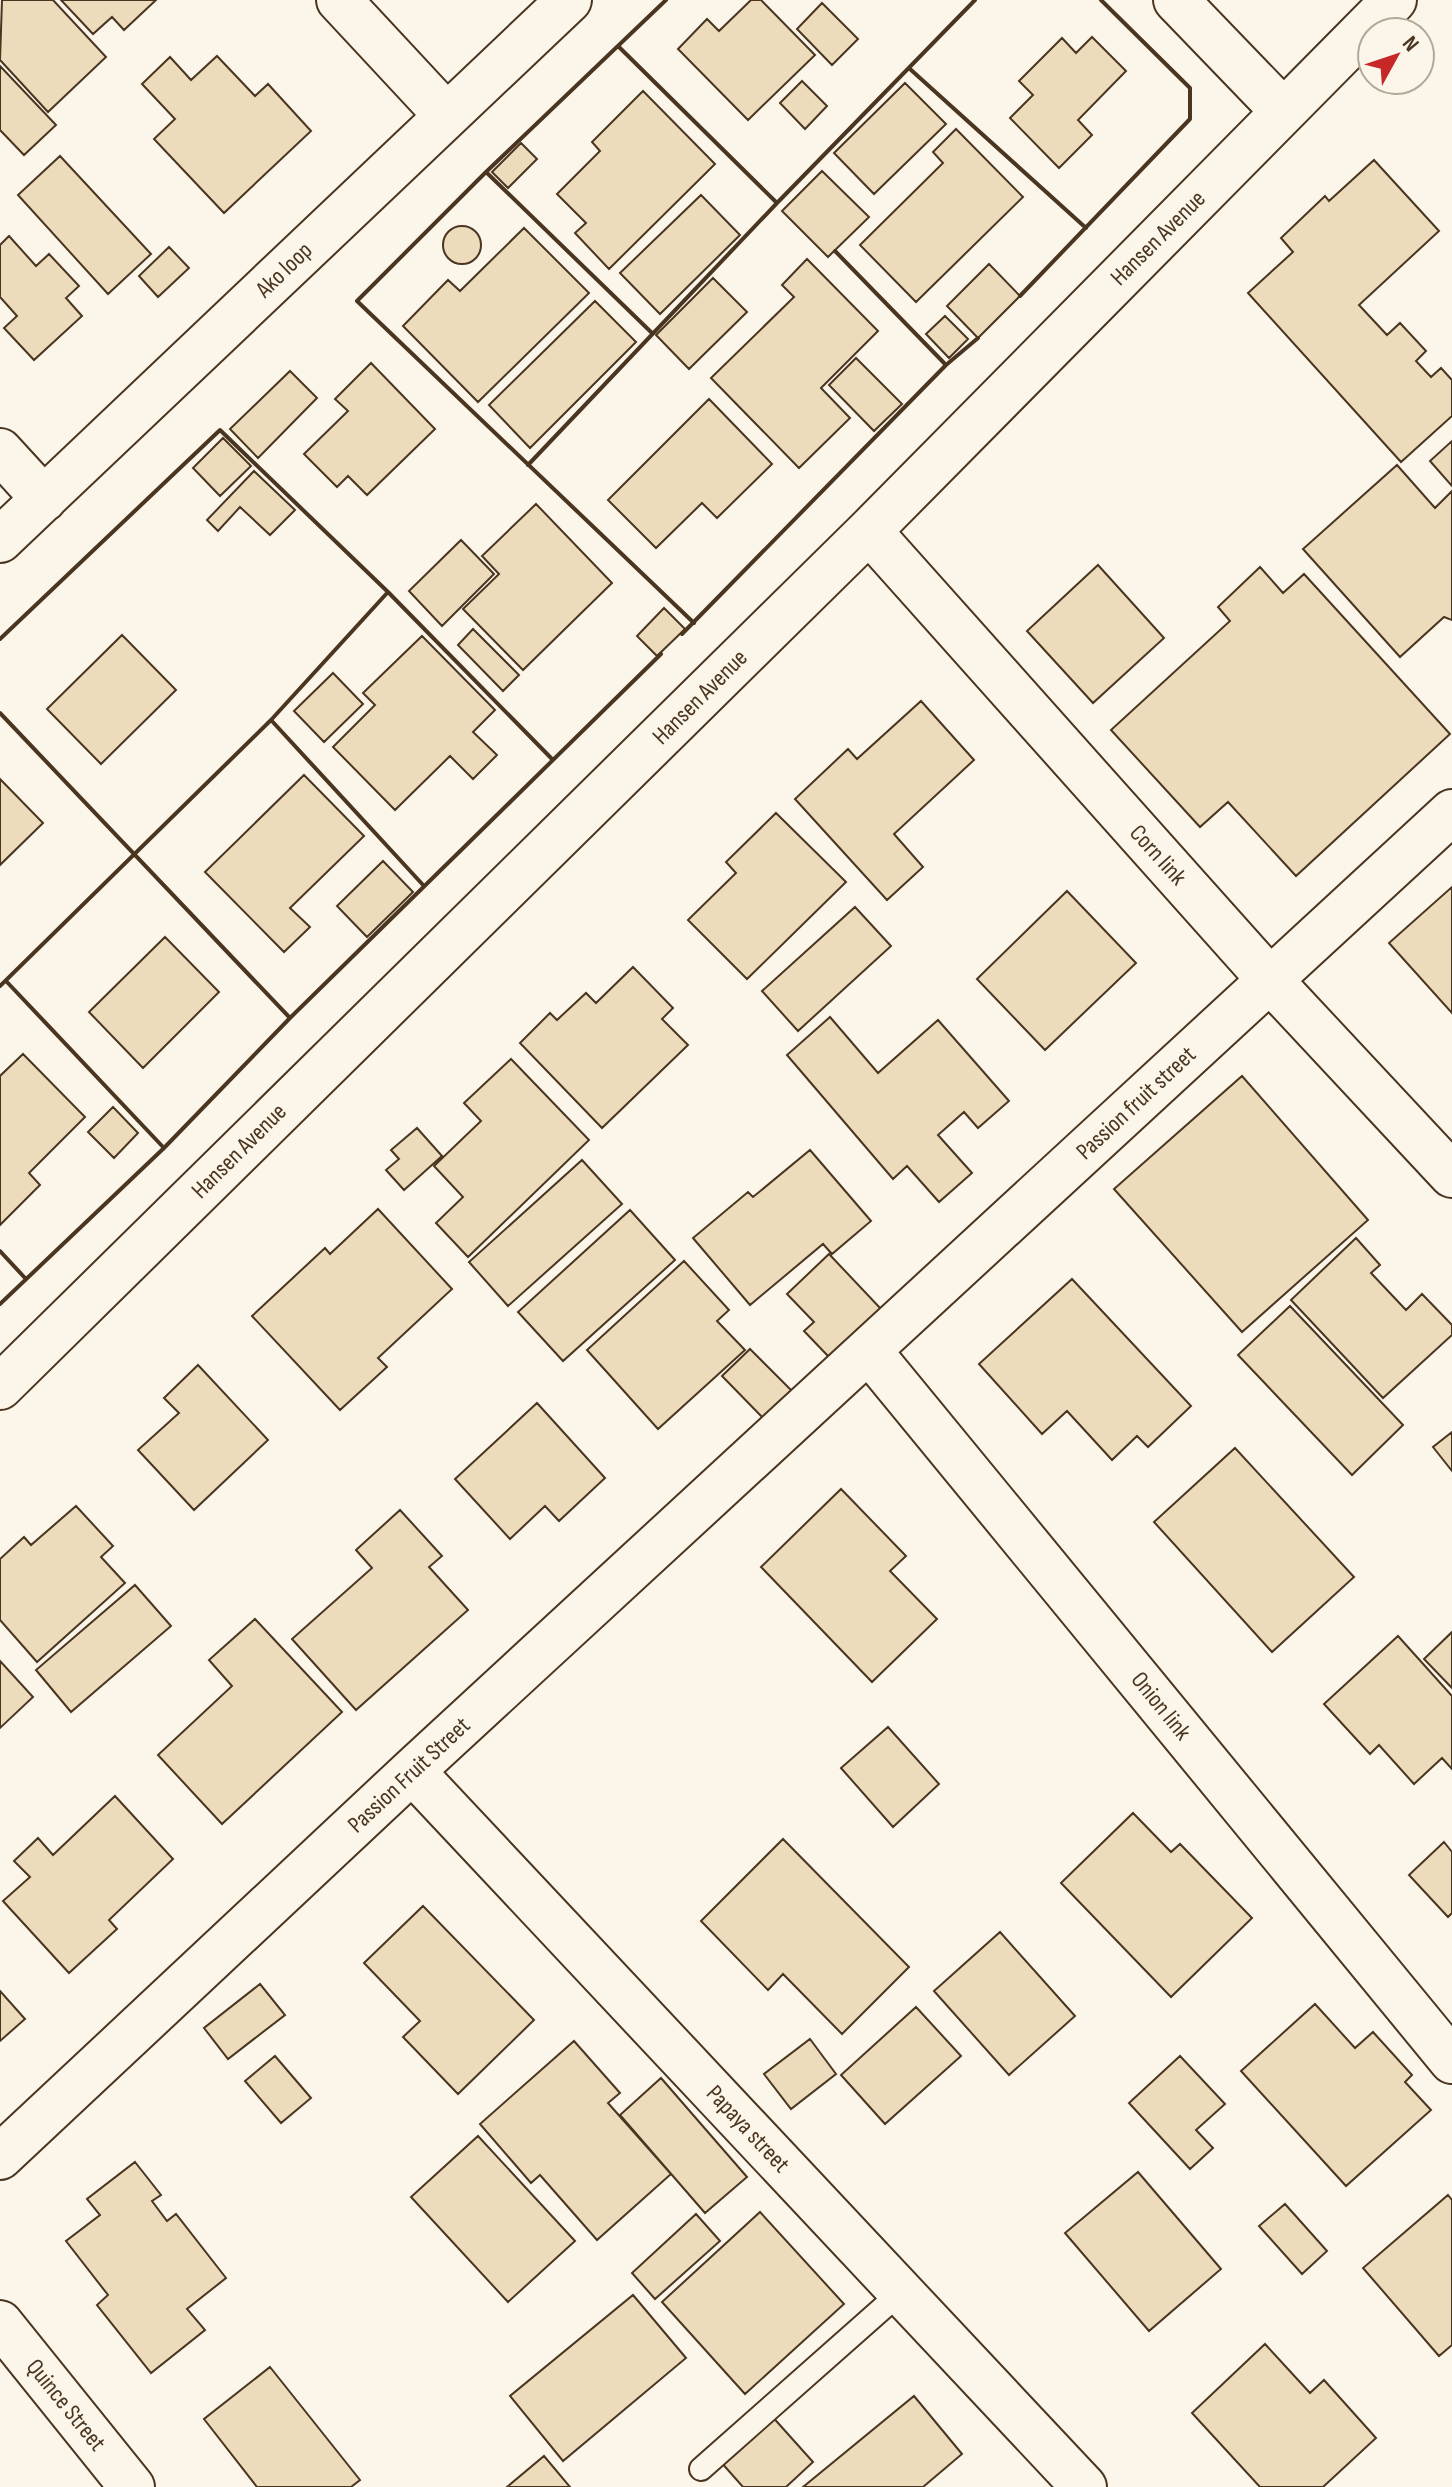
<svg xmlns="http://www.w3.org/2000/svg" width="1452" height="2487" font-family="'Sofia Sans Condensed',sans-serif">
  <rect width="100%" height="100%" fill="#fbf6e9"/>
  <path fill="#ecdcbc" stroke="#4a3520" stroke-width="2" d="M2 0H53L106 57 48 112 0 60Z
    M61 0H156L124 30 112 17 93 34Z
    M751 0H761L815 55 748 120 678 49 707 19 719 31Z
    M822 3 858 39 832 65 797 29Z
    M1092 37 1126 71 1078 120 1092 135 1059 168 1010 118 1033 95 1019 81 1062 38 1076 53Z
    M217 56 255 96 268 84 311 131 224 213 154 139 175 119 142 84 170 57 191 80Z
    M0 66 56 125 24 155 0 130Z
    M802 81 827 106 805 129 780 103Z
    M905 83 946 124 874 194 834 153Z
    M643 91 715 164 609 269 575 233 586 223 557 194 600 151 592 142Z
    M956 129 1023 197 916 302 860 245 943 163 933 152Z
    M521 143 537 159 508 188 492 172Z
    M60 156 151 254 108 294 18 195Z
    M1374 160 1439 231 1359 305 1387 335 1400 323 1426 351 1416 361 1431 377 1441 368 1452 380V416L1401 462 1248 293 1293 252 1281 238 1325 196 1329 201Z
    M822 171 869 217 828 257 782 211Z
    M701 195 740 235 660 314 620 273Z
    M443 245a19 19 0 1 1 38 0a19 19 0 1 1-38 0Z
    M524 228 589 293 478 402 403 326 448 280 460 291Z
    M9 236 36 266 49 254 79 286 66 298 82 316 34 360 4 328 17 316 0 297V245Z
    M169 247 189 268 158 297 139 276Z
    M807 259 878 331 821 388 850 418 799 468 711 378 794 297 782 285Z
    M989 264 1020 296 978 338 947 306Z
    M713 278 747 312 689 369 656 335Z
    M595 301 636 342 530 448 489 405Z
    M945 316 968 339 949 358 926 334Z
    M856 358 902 404 874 431 829 385Z
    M371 363 435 429 367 495 348 476 337 487 304 454 348 411 335 399Z
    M290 371 317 398 258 458 230 429Z
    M709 399 772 464 717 518 702 503 656 548 608 500Z
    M223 438 251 466 220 496 193 468Z
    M1452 441V486L1430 461Z
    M1397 465 1435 508 1452 491V620L1444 617 1400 657 1303 549Z
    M254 471 295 510 270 535 240 507 218 531 207 520Z
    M536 504 612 583 523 670 463 609 499 574 482 556Z
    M461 540 494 574 442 626 409 591Z
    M1098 565 1164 638 1093 703 1027 631Z
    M1260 567 1283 593 1304 574 1450 734 1296 876 1228 802 1200 827 1111 730 1230 621 1218 607Z
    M664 608 685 629 657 656 637 636Z
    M473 629 519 675 503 691 458 645Z
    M122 635 176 690 101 764 47 709Z
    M422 636 495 710 473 732 497 755 473 779 450 756 395 810 333 747 375 705 363 693Z
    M333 673 363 704 324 742 294 711Z
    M921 701 974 760 894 834 923 867 887 900 795 799 848 749 857 759Z
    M304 775 364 836 290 908 310 927 284 952 205 872Z
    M0 779 43 823 0 865Z
    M776 813 846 882 747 979 688 920 736 873 726 862Z
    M383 861 413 892 367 937 337 906Z
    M1452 887V1013L1389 943Z
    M1067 891 1136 963 1045 1050 977 979Z
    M855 907 891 946 798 1031 762 991Z
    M165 937 219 992 143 1068 89 1012Z
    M633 967 673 1008 662 1019 688 1045 602 1128 520 1043 550 1013 557 1020 586 993 596 1003Z
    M830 1017 878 1073 938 1020 1009 1101 978 1128 964 1112 938 1135 972 1173 939 1202 907 1166 893 1179 787 1055Z
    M23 1054 85 1117 29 1173 40 1185 0 1225V1076Z
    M511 1059 589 1140 468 1257 436 1223 463 1197 434 1166 481 1121 464 1103Z
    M1242 1076 1368 1220 1242 1332 1114 1189Z
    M113 1107 138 1133 114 1158 88 1132Z
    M417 1128 442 1156 404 1190 386 1170 399 1159 391 1150Z
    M810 1150 871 1221 832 1254 823 1244 750 1305 693 1238 748 1192 753 1197Z
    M582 1160 622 1204 508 1306 469 1262Z
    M378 1209 452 1289 378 1358 387 1367 340 1410 252 1316 325 1248 330 1254Z
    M630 1210 675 1260 563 1361 518 1312Z
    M1356 1238 1380 1265 1371 1273 1406 1310 1422 1294 1452 1325V1335L1383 1398 1291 1300Z
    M829 1254 881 1309 829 1357 804 1331 814 1322 787 1294Z
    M684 1261 729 1310 717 1321 745 1350 658 1429 587 1350Z
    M1072 1279 1191 1406 1148 1447 1137 1436 1112 1460 1067 1411 1042 1434 979 1364Z
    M1290 1306 1403 1425 1352 1475 1238 1355Z
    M750 1349 793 1392 765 1420 722 1376Z
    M198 1365 268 1440 194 1510 138 1450 179 1413 164 1398Z
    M537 1403 605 1478 559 1521 545 1506 510 1539 455 1479Z
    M1452 1432V1471L1433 1447Z
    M1235 1448 1354 1577 1272 1652 1154 1522Z
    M841 1489 906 1556 890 1571 937 1619 872 1682 761 1567Z
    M76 1506 113 1546 101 1557 125 1583 37 1662 0 1620V1559L24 1537 31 1545Z
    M400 1510 442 1556 429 1567 468 1610 356 1710 292 1639 372 1568 356 1550Z
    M135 1585 171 1626 71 1712 36 1670Z
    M255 1619 342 1712 222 1824 158 1755 232 1686 209 1660Z
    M1452 1632V1688L1424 1659Z
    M1398 1636 1452 1696V1769L1442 1758 1414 1784 1379 1745 1370 1754 1324 1704Z
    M0 1661 33 1697 0 1728Z
    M888 1727 939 1784 893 1827 841 1768Z
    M115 1796 173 1859 109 1920 117 1929 69 1973 3 1901 30 1877 14 1861 38 1838 53 1855Z
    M1133 1813 1171 1852 1180 1844 1252 1918 1171 1997 1061 1883Z
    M783 1839 909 1967 842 2034 783 1974 768 1990 701 1921Z
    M1444 1842 1452 1852V1913L1448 1917 1409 1875Z
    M423 1906 534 2020 458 2094 403 2037 420 2021 364 1963Z
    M1000 1932 1075 2016 1009 2075 934 1991Z
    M260 1984 285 2015 228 2059 204 2028Z
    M0 1991 25 2019 0 2041Z
    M1315 2004 1355 2048 1373 2032 1412 2075 1405 2082 1431 2110 1346 2186 1241 2071Z
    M916 2007 961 2056 885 2124 841 2075Z
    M810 2039 836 2074 791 2109 764 2074Z
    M574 2041 620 2093 608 2103 671 2174 597 2240 540 2175 531 2183 480 2124Z
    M275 2056 311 2098 281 2123 245 2081Z
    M1180 2056 1225 2104 1196 2130 1213 2148 1190 2169 1129 2103Z
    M661 2078 747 2177 705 2213 620 2115Z
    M478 2136 575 2241 508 2302 411 2197Z
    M135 2162 161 2195 152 2201 167 2221 176 2214 226 2278 187 2309 205 2330 151 2373 97 2305 108 2295 66 2241 100 2215 87 2199Z
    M1138 2172 1221 2269 1149 2331 1065 2233Z
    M1448 2195 1452 2200V2345L1439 2356 1363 2268Z
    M1285 2204 1327 2251 1302 2274 1259 2226Z
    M760 2212 844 2304 745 2394 662 2302Z
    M696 2214 720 2241 655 2299 632 2273Z
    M633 2295 686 2358 563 2461 510 2396Z
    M1265 2344 1310 2393 1324 2380 1376 2438 1323 2487H1260L1192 2413Z
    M270 2367 360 2480 351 2487H257L204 2419Z
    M914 2396 962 2454 923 2487H803Z
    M770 2414 813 2462 786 2487H743L720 2461Z
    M544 2456 570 2487H507Z"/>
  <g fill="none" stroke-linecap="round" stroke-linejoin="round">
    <g stroke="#4a3520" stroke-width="26">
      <path id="service" d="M701 2469 901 2292"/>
    </g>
    <g stroke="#4a3520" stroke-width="48">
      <path id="minor" d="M339 0 446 115
        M1176 0 1283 111
        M0 451 44 499
        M869 531 1269 979 1452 1175
        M0 540 569 0
        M869 1351 1452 2061
        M0 1387 869 531 1394 0
        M412 1771 1084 2487
        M0 2157 412 1771 1452 812
        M0 2323 132 2487"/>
    </g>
    <use href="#service" stroke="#fbf6e9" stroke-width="22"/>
    <use href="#minor" stroke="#fbf6e9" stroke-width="44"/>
    <path stroke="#4a3520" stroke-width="4" d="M666 0 486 172 357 301 694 623
      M619 47 777 203 975 0
      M910 69 1086 228
      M486 172 652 333
      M835 251 946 365
      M1020 296 1190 119V88L1101 0
      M528 465 777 203
      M682 634 946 365 978 338
      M0 639 220 430 388 592 552 759
      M0 713 290 1018
      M271 720 388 592
      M6 981 164 1148
      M0 986 271 720 424 886
      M0 1251 25 1278
      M0 1304 164 1148 290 1018 661 654"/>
  </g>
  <g text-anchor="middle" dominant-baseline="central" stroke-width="6" stroke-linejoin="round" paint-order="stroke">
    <g font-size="24" fill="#4a3520" stroke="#fbf6e9">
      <text transform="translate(1158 238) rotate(-45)">Hansen Avenue</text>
      <text transform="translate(284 270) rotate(-44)">Ako loop</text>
      <text transform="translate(700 697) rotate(-45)">Hansen Avenue</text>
      <text transform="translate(1158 855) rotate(48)">Corn link</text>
      <text transform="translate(1136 1103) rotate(-43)">Passion fruit street</text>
      <text transform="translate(239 1151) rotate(-45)">Hansen Avenue</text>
      <text transform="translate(1161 1706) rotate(51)">Onion link</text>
      <text transform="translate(409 1775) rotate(-43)">Passion Fruit Street</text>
      <text transform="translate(748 2129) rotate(47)">Papaya street</text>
      <text transform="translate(66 2405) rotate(51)">Quince Street</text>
    </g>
  </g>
  <g transform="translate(1396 56) rotate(50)"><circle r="38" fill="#fbf6e9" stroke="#b4a999" stroke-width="2"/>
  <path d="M0-6L14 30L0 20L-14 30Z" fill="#c62828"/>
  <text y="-12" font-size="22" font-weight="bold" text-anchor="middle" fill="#4a3520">N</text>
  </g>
</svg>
